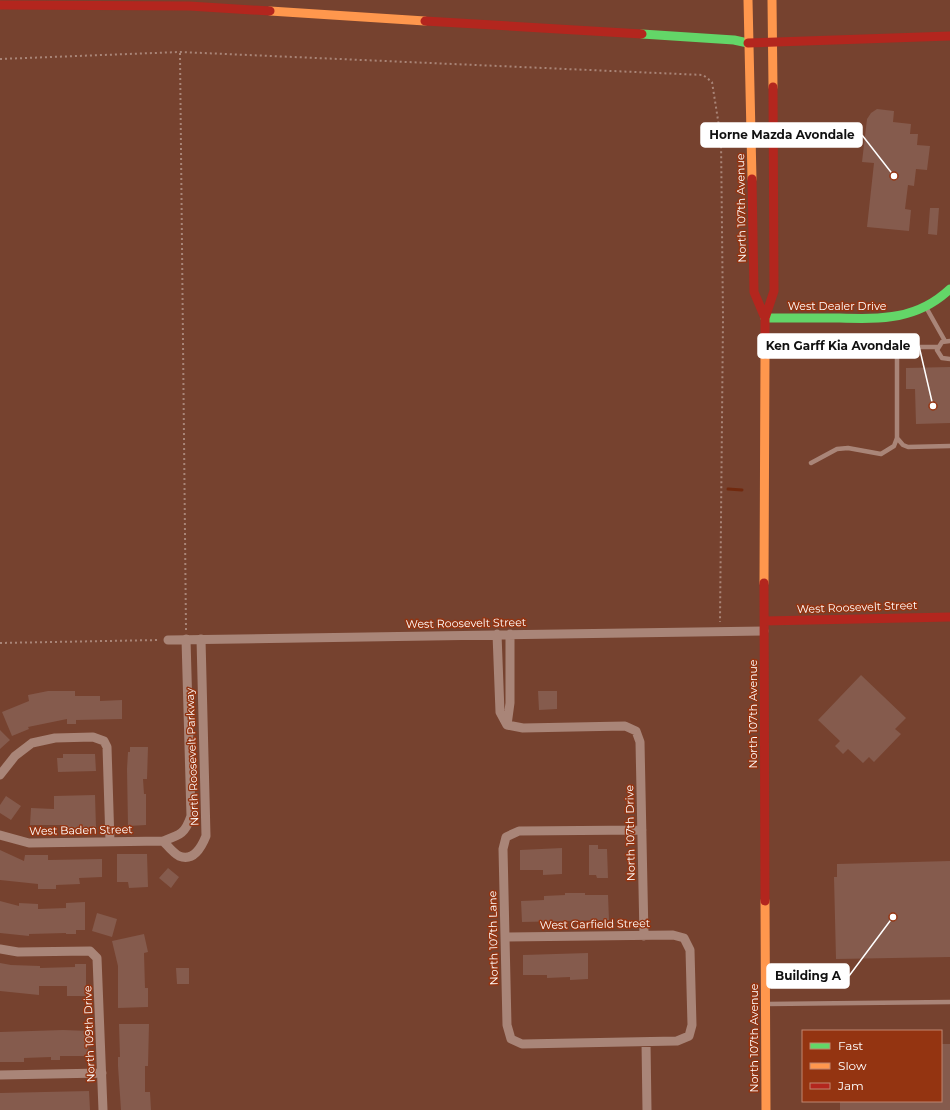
<svg xmlns="http://www.w3.org/2000/svg" width="950" height="1110" font-family="Montserrat,sans-serif">
  <rect width="100%" height="100%" fill="#76422f"/>
  <g fill="none" stroke-linecap="round" stroke-linejoin="round">
    <path stroke="#71290e" stroke-width="3" d="M728 489 742 490"/>
  </g>
  <path fill="#855b4d" d="M877 109 894 111 893 122 911 124 910 134H918L917 145 930 146 927 170 916 169 914 186 908 185 905 209 911 210 909 231 867 227 874 163 862 162 867 119 871 113Z
    M930 208H939L937 235 928 234Z
    M950 367V423L916 424 915 389H906V368Z
    M861 675 906 718 895 729 901 734 874 762 869 757 863 763 848 749 843 754 835 746 840 741 818 720Z
    M48 691H75V696H100V701L122 700V719L76 720V724H67V719L28 727 29 729 12 736 2 712 29 701 28 695Z
    M538 691H557V709L539 710Z
    M0 730 10 740 0 749Z
    M130 747H148L147 779H143L144 794H146V825L128 826 127 769 128 752H130Z
    M63 754H95L96 771 58 772 57 758H63Z
    M95 795 96 828H64V825H30L31 808 54 809V796Z
    M6 796 21 806 11 820 0 813V805Z
    M589 845H598V849H607L608 878H597L596 875H589Z
    M562 848V874L543 875V870H520V850Z
    M0 850 24 861 25 855H48V860L102 859V877L79 878 80 884 56 885V889H38V884L0 880Z
    M117 854H147L148 887 129 888 128 882H117Z
    M950 861V957L836 959 834 877H837V864Z
    M168 868 179 877 171 888 159 878Z
    M565 893H585V895H608L609 920 522 922 521 901 544 900V896L565 895Z
    M0 901 19 906V903L38 904V909L66 908V903L85 902V930H76V934H66V933L29 934V936L0 933Z
    M97 913 117 919 112 937 92 931Z
    M144 934 148 952 144 953 145 988H148V1007L118 1008V966L112 941Z
    M588 953V979L570 980V977L547 978V975H523V955Z
    M0 963 11 965 40 966V968L75 967V964H86V996H67V986H39V995L0 991Z
    M176 968H189V984H177Z
    M119 1024H149L148 1066H145V1092H150L151 1110H121L118 1066V1057H120Z
    M63 1030 89 1031 88 1056H60V1060H51V1057L24 1058V1062H0V1032Z
    M941 1044H950V1110H840V1101H941Z
    M89 1091 90 1110H0V1093Z"/>
  <g fill="none" stroke-linecap="round" stroke-linejoin="round">
    <path stroke="#a98578" stroke-width="2" stroke-dasharray="2 3" stroke-linecap="butt" d="M180 53 186 630
      M0 59 180 52 703 75 712 82 721 139 723 318 720 622
      M0 643 159 640"/>
    <path stroke="#a98578" stroke-width="4.5" d="M927 309 945 341
      M950 341 942 342 937 350 942 358 950 359
      M897 438 903 445 908 447 950 446
      M811 463 837 449 848 448 881 454 894 446 897 438V347H938
      M767 1004 950 1002"/>
    <path stroke="#a98578" stroke-width="9" d="M497 634 500 712 507 725 510 703V634
      M186 639 191 816C185 834 180 835 163 841 167 845 173 853 179 856 194 862 202 846 206 836L201 639
      M168 640 764 631
      M507 725 523 728 625 726 636 731 640 742 644 936
      M0 775 15 756 32 743 55 738 93 737 104 741 107 747 110 842
      M0 835 29 843 163 841
      M505 937 673 935 684 938 690 950 692 1025 689 1036 677 1041 522 1044 511 1039 507 1025 503 849 506 837 519 831 642 830
      M0 949 18 952 90 951 97 958 103 1110
      M646 1042 647 1110
      M0 1075 102 1073"/>
    <path stroke="#63d668" stroke-width="9" d="M642 34 734 40 748 43
      M765 318C788 318 812 318 835 318 880 319 916 321 950 289"/>
    <path stroke="#ff974d" stroke-width="9" d="M748 0 752 179
      M772 0 773 87
      M270 11 425 21
      M764 583 765 354
      M765 901 766 1110"/>
    <path stroke="#b3261e" stroke-width="9" d="M0 5 189 6 270 11
      M425 21 642 34
      M748 43 950 36
      M752 179 754 292 765 318
      M765 354V318L774 291 773 87
      M764 583 765 901
      M764 621 950 617"/>
  </g>
  <g text-anchor="middle" dominant-baseline="central" stroke-width="3" stroke-linejoin="round" paint-order="stroke">
    <g font-size="11" fill="#fff" stroke="#943411">
      <text transform="translate(741 208) rotate(-91)">North 107th Avenue</text>
      <text x="837" y="306">West Dealer Drive</text>
      <text transform="translate(857 607) rotate(-2)">West Roosevelt Street</text>
      <text transform="translate(466 623) rotate(-1)">West Roosevelt Street</text>
      <text transform="translate(753 714) rotate(-90)">North 107th Avenue</text>
      <text transform="translate(192 757) rotate(-92)">North Roosevelt Parkway</text>
      <text transform="translate(81 830) rotate(-1)">West Baden Street</text>
      <text transform="translate(630 833) rotate(-91)">North 107th Drive</text>
      <text transform="translate(595 924) rotate(-1)">West Garfield Street</text>
      <text transform="translate(493 938) rotate(-91)">North 107th Lane</text>
      <text transform="translate(89 1034) rotate(-92)">North 109th Drive</text>
      <text transform="translate(754 1038) rotate(-90)">North 107th Avenue</text>
    </g>
  </g>
  <path fill="none" stroke="#fff" stroke-width="1.5" d="M894 176L862 135M933 406L919 346M893 917L849 976"/>
  <g fill="#fff" stroke="#943411" stroke-width="1.5">
    <circle cx="894" cy="176" r="4"/>
    <circle cx="933" cy="406" r="4"/>
    <circle cx="893" cy="917" r="4"/>
  </g>
  <g fill="#fff" stroke="#fff" stroke-width="1.5">
    <rect x="701" y="123" width="161" height="24" rx="4"/>
    <rect x="758" y="334" width="161" height="24" rx="4"/>
    <rect x="767" y="964" width="82" height="24" rx="4"/>
  </g>
  <g font-size="12" text-anchor="middle" font-weight="bold" fill="#111">
    <text x="782" y="139">Horne Mazda Avondale</text>
    <text x="838" y="350">Ken Garff Kia Avondale</text>
    <text x="808" y="980">Building A</text>
  </g>
  <rect x="802" y="1030" width="140" height="72" fill="#943411" stroke="#bf8570"/>
  <rect x="810" y="1043" width="20" height="6" fill="#63d668" stroke="#bf8570"/>
  <text x="838" y="1050" font-size="12" fill="#ffffff">Fast</text>
  <rect x="810" y="1063" width="20" height="6" fill="#ff974d" stroke="#bf8570"/>
  <text x="838" y="1070" font-size="12" fill="#ffffff">Slow</text>
  <rect x="810" y="1083" width="20" height="6" fill="#b3261e" stroke="#bf8570"/>
  <text x="838" y="1090" font-size="12" fill="#ffffff">Jam</text>
</svg>
